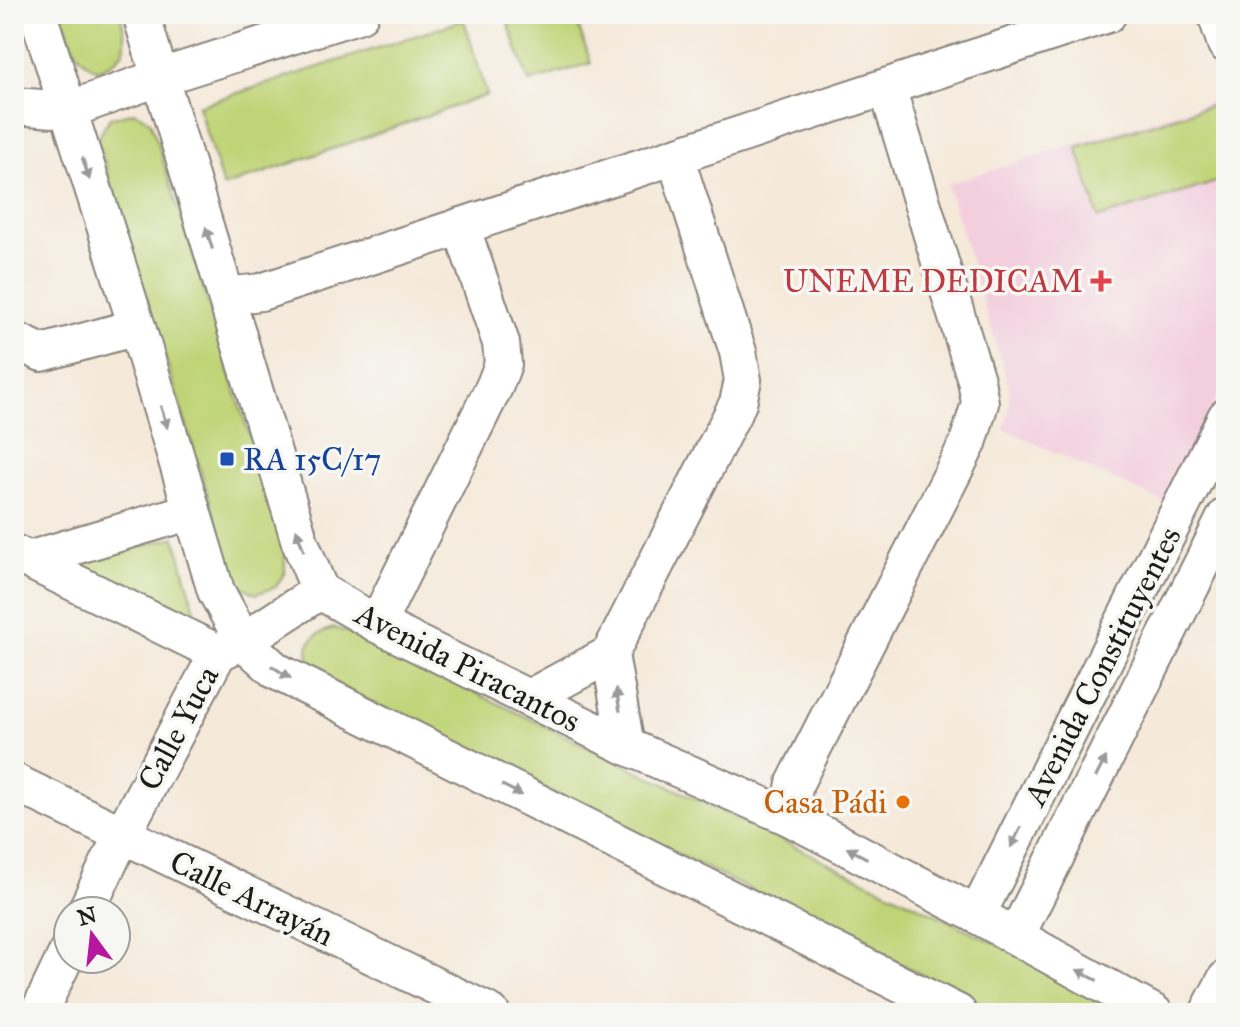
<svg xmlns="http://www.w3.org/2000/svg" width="1240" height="1027" viewBox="0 0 1240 1027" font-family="'IM FELL Great Primer',serif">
<rect width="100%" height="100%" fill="#f6f6f2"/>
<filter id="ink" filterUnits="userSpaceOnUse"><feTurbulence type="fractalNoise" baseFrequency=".0125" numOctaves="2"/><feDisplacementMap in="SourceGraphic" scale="16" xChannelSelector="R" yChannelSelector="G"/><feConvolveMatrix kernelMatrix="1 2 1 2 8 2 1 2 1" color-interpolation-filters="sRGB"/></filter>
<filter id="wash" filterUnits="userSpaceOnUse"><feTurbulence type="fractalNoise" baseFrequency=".006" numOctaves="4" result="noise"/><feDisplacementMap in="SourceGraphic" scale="32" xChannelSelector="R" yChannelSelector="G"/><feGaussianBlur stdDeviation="1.8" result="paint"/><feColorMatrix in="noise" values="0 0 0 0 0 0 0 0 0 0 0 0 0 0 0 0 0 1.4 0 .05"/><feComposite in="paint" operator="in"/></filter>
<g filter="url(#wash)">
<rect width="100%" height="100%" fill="#f5e9d9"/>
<!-- built -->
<path fill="#f3cfde" d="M1220,99L1226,116V379L1165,503L1004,429L1009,407V387L947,184Z"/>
<!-- green -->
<g fill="#c0d477" stroke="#6e784a" stroke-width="2">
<path d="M62,14H120C129,43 129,58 98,70C74,59 70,38 62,14Z"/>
<path d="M505,14H574L591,63L529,82Z"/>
<path d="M464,20L487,95L223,187L198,106Z"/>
<path d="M1219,103L1226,126V179L1099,218L1077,147Z"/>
<path d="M135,112L150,121L156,138L285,549V572L276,587L256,594L240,585L231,569L97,139L110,118Z"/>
<path d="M175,537L198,621L77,564Z"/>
<path d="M334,628L354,634L1123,1005L1133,1013H999L318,676C302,652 304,636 334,628Z"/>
</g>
</g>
<g filter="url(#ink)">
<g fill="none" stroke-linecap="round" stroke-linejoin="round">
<defs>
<g id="minor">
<path d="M38,14L137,327L216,591L243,641L276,671L958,1013"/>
<path d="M141,14L300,542L320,591L377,624L626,746L789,817L977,915L1154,1013"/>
<path d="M1216,14L1226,44"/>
<path d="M14,106L68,110L161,77L360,14"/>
<path d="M226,296L261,292L1108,14"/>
<path d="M14,340L42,353L137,327"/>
<path d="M14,553L218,653"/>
<path d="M28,560L192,511"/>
<path d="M377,624L495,385L503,364L501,343L461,226"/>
<path d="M610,654L626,746"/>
<path d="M529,698L610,654L738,403L743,380L738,352L675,156"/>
<path d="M14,782L491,1013"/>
<path d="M789,817L795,783L968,443L980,403L976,380L887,87"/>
<path d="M86,911L122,835L218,653L243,641L320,591"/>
<path d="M977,915L1226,417"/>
<path d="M1016,936L1226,516"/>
<path d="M39,1012L68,951"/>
<path d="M1208,1013L1226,979"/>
</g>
</defs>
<!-- minor casing -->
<use href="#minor" stroke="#88827a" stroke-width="40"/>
<!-- minor -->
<use href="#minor" stroke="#fff" stroke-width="36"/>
</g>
<!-- one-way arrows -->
<defs><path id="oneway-solid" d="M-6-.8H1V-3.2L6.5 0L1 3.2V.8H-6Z" transform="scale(2)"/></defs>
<g fill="#999">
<use href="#oneway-solid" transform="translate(86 169) rotate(72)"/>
<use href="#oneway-solid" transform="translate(209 238) rotate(-107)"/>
<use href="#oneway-solid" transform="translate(164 417) rotate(73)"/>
<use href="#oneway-solid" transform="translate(300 540) rotate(-109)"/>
<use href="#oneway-solid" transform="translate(281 672) rotate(32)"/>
<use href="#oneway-solid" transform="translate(618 700) rotate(-100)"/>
<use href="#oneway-solid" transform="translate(1101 767) rotate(-63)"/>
<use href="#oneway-solid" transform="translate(512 790) rotate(27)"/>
<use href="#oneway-solid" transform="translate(1016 837) rotate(117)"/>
<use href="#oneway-solid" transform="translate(857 853) rotate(-152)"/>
<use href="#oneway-solid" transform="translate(1087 975) rotate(-152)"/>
</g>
</g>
<!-- markers -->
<path fill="#e0444e" stroke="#f6f6f2" stroke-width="3" d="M1097 269h8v8h8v8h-8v8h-8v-8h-8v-8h8z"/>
<rect fill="#1a4fb4" stroke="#f6f6f2" stroke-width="3" x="219" y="451" width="16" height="16" rx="4"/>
<circle fill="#e8710a" stroke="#f6f6f2" stroke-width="3" cx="903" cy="802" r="8"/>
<g text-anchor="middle" stroke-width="7" stroke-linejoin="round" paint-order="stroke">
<!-- health labels -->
<g font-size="32" fill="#be3a42" stroke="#f6f6f2" text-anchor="end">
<text x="1083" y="292">UNEME DEDICAM</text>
</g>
<!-- transit labels -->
<g font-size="32" fill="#164399" stroke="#f6f6f2" text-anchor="start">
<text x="243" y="470">RA 15C/17</text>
</g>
<!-- street labels -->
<g font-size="32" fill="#1c1c1c" stroke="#f6f6f2">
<text transform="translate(1102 666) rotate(-63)" y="11">Avenida Constituyentes</text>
<text transform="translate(468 667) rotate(27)" y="11">Avenida Piracantos</text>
<text transform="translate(178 728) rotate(-62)" y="11">Calle Yuca</text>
<text transform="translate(252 898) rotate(26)" y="11">Calle Arrayán</text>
</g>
<!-- food labels -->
<g font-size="32" fill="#c56008" stroke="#f6f6f2" text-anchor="end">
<text x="887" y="813">Casa Pádi</text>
</g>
</g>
<!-- margin -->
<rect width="1240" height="1027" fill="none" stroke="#f6f6f2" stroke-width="48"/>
<!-- north arrow -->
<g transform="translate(92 935) rotate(345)"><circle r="38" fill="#f6f6f2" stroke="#9f9f9c" stroke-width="2"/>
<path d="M0-6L14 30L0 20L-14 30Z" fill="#b5179e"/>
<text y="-12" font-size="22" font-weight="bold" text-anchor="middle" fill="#1c1c1c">N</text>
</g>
</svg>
